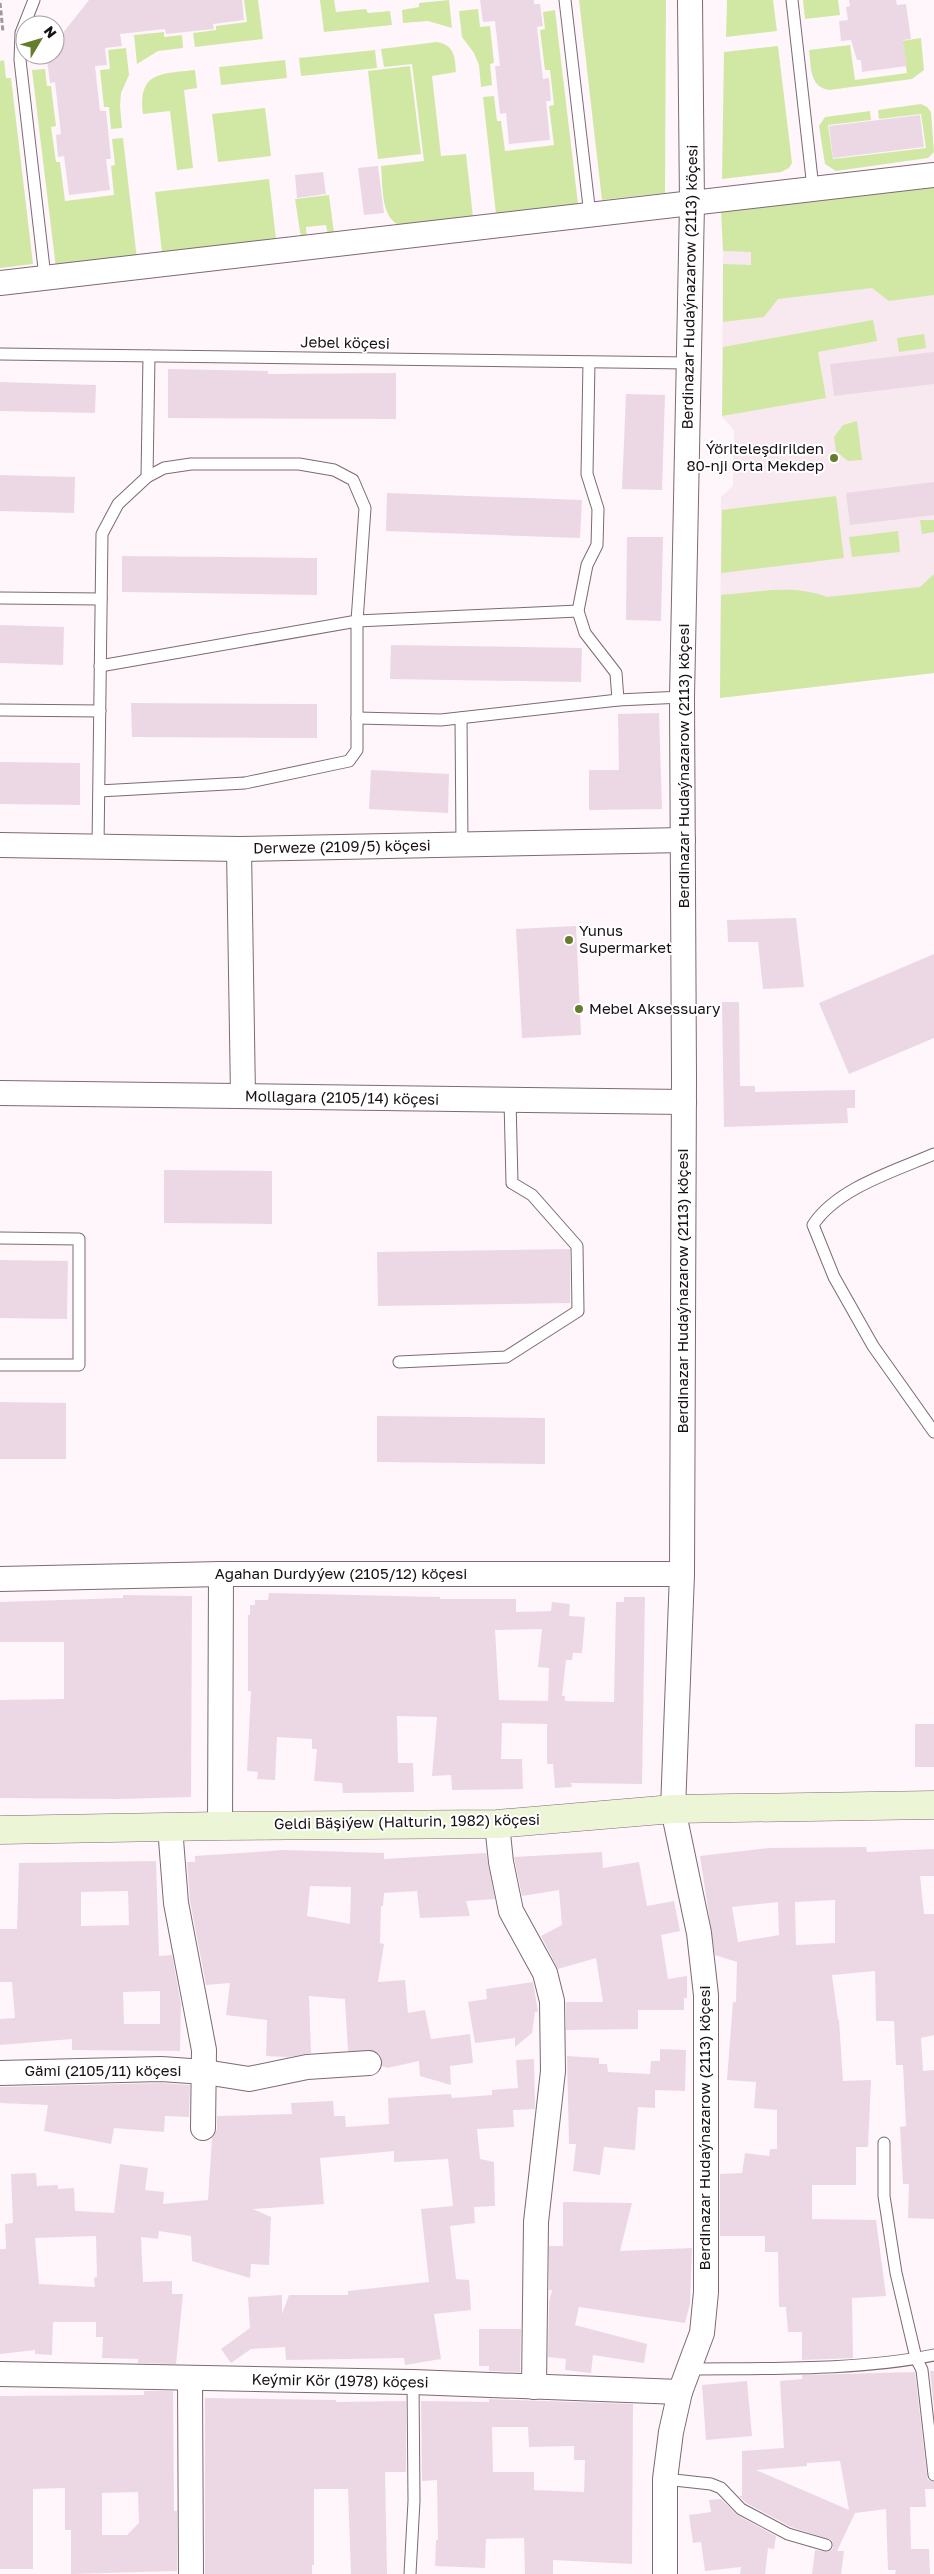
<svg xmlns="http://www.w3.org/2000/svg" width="934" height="2574" viewBox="0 0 934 2574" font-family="'Golos Text',sans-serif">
<rect width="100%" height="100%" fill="#fef6fa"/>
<!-- built -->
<path fill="#f8e8f0" d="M934,203V673L720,698L721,497L733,486L734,430L722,417L723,227Z"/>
<!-- green -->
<g fill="#d1e8a4">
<path d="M244,0H258L263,39L195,47L193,33L216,30V26L247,22Z"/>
<path d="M320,0H334L336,12L366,9L368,13L390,11L392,25L324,32Z"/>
<path d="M449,0L452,28L428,21L403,23L402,10L419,7V3Z"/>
<path d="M579,0H666L665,193L602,200Z"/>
<path d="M727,0H773L777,31L726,37Z"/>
<path d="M803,0H838L840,15L805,19Z"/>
<path d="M478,9L480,27L490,26L494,63L490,64L492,85L481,87L479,65L474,53L462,37L459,11Z"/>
<path d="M555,10L578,204L496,214L483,97L494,96L497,121H501L505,151L554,145L549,106L554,105L550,70H545L540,30L545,29L543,12Z"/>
<path d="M164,32V37L182,35L183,48L158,51L137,64L134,35Z"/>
<path d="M921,38L924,70L912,79L829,90C809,87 811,65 809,50L850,45L855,80L907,73L902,41Z"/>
<path d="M437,42C455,45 455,58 456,72L432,76L441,156L466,154L473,217L399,225C380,217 383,183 381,166L424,161L412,64L384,67L381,49Z"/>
<path d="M778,46L792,163L789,168L781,172L722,179L724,52Z"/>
<path d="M126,48L129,75L121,93L120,106L122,128L111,129L109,107H104L100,70L110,69L108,50Z"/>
<path d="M375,50L377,68L301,76L299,58Z"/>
<path d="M4,60L6,78H11L33,264L0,268V61Z"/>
<path d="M285,60L287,78L221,85L219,67Z"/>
<path d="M410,66L421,154L378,159L368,71Z"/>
<path d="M45,69L47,86H51L56,126L51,127L56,162H60L65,201L114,195L111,166L115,165L112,139L123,138L137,259L56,268L32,70Z"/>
<path d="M195,70L197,88L184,90L193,168L177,170L170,111L143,114C138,71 161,74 195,70Z"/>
<path d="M921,104L927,107L931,112L934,152L928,158L836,171L825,164L819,126L825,117L870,111L871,120L828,125L833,159L926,148L921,114L879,119L878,110Z"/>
<path d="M265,108L271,156L218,162L212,114Z"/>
<path d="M269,179L276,239L162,252L155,192Z"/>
<path d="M934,186V295L889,301L872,288L778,299L764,317L723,322V264L751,265V252L723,251L721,211Z"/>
<path d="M329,195L334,233L328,236L326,225L306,227L307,238H301L295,199Z"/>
<path d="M873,320L877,341L818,352L826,398L722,416L723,347Z"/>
<path d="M924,334L926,348L899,352L897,338Z"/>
<path d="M857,421L862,460L848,461L836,451L834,437L843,425Z"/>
<path d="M836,496L844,558L721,573L722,510Z"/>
<path d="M920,520H934V532L922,534Z"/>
<path d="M898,531L900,552L852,557L849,537Z"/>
<path d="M934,574V673L720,698L721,595C757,592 792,584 827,597L920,587Z"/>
</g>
<!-- building -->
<g fill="#ecd8e4" fill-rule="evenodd">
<path d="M89,0H242L244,20L213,24L214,29L166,34L165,29L120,34L122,46L105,48L107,65L95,66L100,111H106L111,159H106L110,190L69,195L64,156L58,157L56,135L61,134L55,82L50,83L47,60H53L55,43Z"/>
<path d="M480,0H534V4H540L543,26L537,27L543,79L549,78L551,101H546L550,140L509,144L506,113L500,114L495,66H500L495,21L483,22Z"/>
<path d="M849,0H896L897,5L906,4L911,39L903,40L907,66L862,72L861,60H857L851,40L841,41L839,21L848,20L846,7L850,6Z"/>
<path d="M920,115L924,147L833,158L829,126Z"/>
<path d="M378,166L384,213L364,215L358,168Z"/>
<path d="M323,172L326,194L297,198L295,175Z"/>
<path d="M934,352V384L834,396L830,364Z"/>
<path d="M168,369L268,371V374L396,373V419L168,418Z"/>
<path d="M0,382L96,385L95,413L0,411Z"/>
<path d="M626,394L665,395L662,490L622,489Z"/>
<path d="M0,475L75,477L74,513L0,511Z"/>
<path d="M934,482V515L850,525L846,493Z"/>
<path d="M387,493L582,500L580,538L386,531Z"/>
<path d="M627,537H663L661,621L626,620Z"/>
<path d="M122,556L317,558V595L122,592Z"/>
<path d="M0,625L64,627L63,665L0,663Z"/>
<path d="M391,645L582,648L581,682L390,679Z"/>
<path d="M131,703L317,704V738L132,737Z"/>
<path d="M659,713L662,809L589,810V770H619L618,714Z"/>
<path d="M0,762L80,763V805L0,804Z"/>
<path d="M371,770L449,774L448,813L369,809Z"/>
<path d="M796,918L804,987L763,989L758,942H728L727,920Z"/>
<path d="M576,926L581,1035L522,1038L516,929Z"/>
<path d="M934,954V1038L849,1074L819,1003Z"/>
<path d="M722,1002H739L740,1086H755V1092L855,1090V1108H847L848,1123L724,1127Z"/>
<path d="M164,1170L272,1171V1224L164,1223Z"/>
<path d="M570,1249V1303L378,1306L377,1252Z"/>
<path d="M0,1260L68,1261L67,1319L0,1318Z"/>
<path d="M0,1402L66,1403V1459H0Z"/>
<path d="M377,1416L545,1418V1464L377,1462Z"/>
<path d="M269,1593L440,1597V1599H516V1612L551,1611L552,1602L570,1604L569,1616L585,1617L582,1653H573L572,1660H566L562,1696H565V1701L614,1702L616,1602H624V1597H645L642,1784L571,1783L572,1787L555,1788L553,1764H547V1724L502,1723L501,1759H522L523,1789L452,1790L451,1775L432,1776L437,1717L397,1716L398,1763H413L414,1792L343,1793L342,1783L314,1781L317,1749H312V1739L277,1737L275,1780L257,1779L258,1772L247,1771L251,1691H248V1615H250V1605H255V1600H268ZM542,1629L538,1667L549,1668L548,1701L499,1700L495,1630Z"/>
<path d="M123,1595L192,1596L191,1797L119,1799L0,1798V1700L64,1699V1642H0V1602L123,1598Z"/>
<rect x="915" y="1724" width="19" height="43"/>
<path d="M866,1847L867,1852L934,1849V1876H920L924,1914H934V2035L921,2038L923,2071L934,2070V2219L908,2218L909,2184H903L900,2127L906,2126L903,2065H896L894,2021H876L875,1971L832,1975L838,2020H839L843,2081L871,2080L868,2147H856V2185H812V2219L876,2220L886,2296L852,2298L853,2358L802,2360V2332H788L786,2307H779L778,2252H765V2236H720V2174L742,2173L745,2153L769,2156L770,2149H777V2110L754,2108L756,2082L727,2080L733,2002H736L737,1962L715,1955L700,1856L769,1848ZM835,1900V1943L796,1945L795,1902ZM778,1902L779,1935L738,1942L732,1907Z"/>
<path d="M284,1850L384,1853V1859L486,1853L495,1899L466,1901L470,1916L420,1918L417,1891L384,1893L383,1906H381L380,1943L384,1944L378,1982L405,1980L408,2013L425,2010L431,2039L470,2034L473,2063L450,2066L451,2085L420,2076L419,2061L387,2068L382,2066L381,2056L375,2051H348L345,1999L309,1996L311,2053L288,2057L266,2056L267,2020L226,2015L230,1983L206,1985L190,1901L187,1862H195V1856ZM310,1886L351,1887L350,1924L307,1916Z"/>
<path d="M602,1852L603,1868L639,1862L647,1906L674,1901L680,1931L661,1935L668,1979L687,1976V1998H684V2010H638V2029L566,2030V2002H603L596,1958L558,1969L541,1936L562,1925L559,1890L522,1896L514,1857Z"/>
<path d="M156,1861L159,1956L172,1955L181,2004L180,2051L72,2050V2039L0,2045V2019L15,2018L12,1982H0V1929H17L19,1863ZM128,1891L129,1925L81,1926V1892ZM160,1991V2024H124L123,1992Z"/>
<path d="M533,1982L538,2012H535L532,2033L515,2047V2038L475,2043L468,2002L487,1999L486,1989Z"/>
<path d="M660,2049L686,2050L685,2091L655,2090V2108L638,2107L635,2150L604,2147L600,2175L573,2171L576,2144H569L567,2056L599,2058V2064H607L608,2072L650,2074L651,2061H660Z"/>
<path d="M534,2059L535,2109L513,2110L514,2127L477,2129L480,2159L494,2162L495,2206L474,2207L475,2223L450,2226L456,2279L469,2280L471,2310L434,2314L441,2359L405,2365L404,2358L286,2360L285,2347L251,2349L231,2363L221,2349L250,2328L248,2297L282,2295V2314L289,2295H348V2291L429,2282L421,2209L453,2206L448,2159L394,2162V2151L320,2158L324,2204L253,2209L271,2217L269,2265L251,2264L250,2278L192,2261L191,2236L159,2231L158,2239L141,2237L143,2282L172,2281V2294H183L176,2364L138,2363V2359L102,2358L103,2337H96V2322H53L52,2355L35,2354V2350L0,2354V2249H6L5,2224L13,2223L11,2174L36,2173L37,2186L58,2185V2189L74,2188L75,2211L114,2213L120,2164L148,2168L145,2190L164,2192L163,2204L208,2200L212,2138L217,2129V2116L292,2114L291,2103L333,2101L334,2116H345L346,2127L389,2124L388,2098L451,2094L452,2098L492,2095V2090L518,2088L516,2060ZM96,2236L97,2277L94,2278L95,2287L39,2284L35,2238Z"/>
<path d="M161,2083L190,2085L189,2117L165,2116L164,2132L114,2128L111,2144L44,2131L48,2105L0,2103V2087Z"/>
<path d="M563,2202L632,2203L620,2251L692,2248L690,2304L685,2323L579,2307L575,2325L647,2344L644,2363L593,2355L591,2373L565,2370L566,2359L548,2357L549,2302L552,2290H549V2246H563Z"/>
<path d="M479,2329H521L520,2372L489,2371V2366H479Z"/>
<path d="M930,2371H934V2409Z"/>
<path d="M915,2372L927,2476L928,2480L934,2482V2489H925L926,2507H910L911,2549H929L930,2574H895L896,2570H888L886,2509L855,2513L837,2551H844L841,2574H812L815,2550L828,2552L833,2548L832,2540L791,2527L746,2503L739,2496H742V2451L784,2448L780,2381L802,2379V2375ZM840,2461L849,2510L756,2470L807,2466V2463Z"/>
<path d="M747,2381L752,2436L706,2440L702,2385Z"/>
<path d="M144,2391H173L174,2511H177V2571L71,2574V2530H65V2488L33,2489V2569H0V2396L144,2395ZM138,2492L139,2523L127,2535H102V2493Z"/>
<path d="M205,2398L336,2400V2402L406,2401V2472H385L387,2574H351L348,2489H314V2565H312V2574H205Z"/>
<path d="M489,2399L633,2404L632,2564L553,2560V2574H525L524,2538L486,2539L485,2568L435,2566L436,2540H438L437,2480L422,2481L421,2401L489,2402ZM492,2427H528L529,2447L574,2446V2460H585L584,2492L534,2490V2472H493Z"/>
<path d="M721,2499L737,2515L776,2536L774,2549L768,2548L765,2574H740L741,2567L705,2571L701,2542L693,2543L689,2515L711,2512L709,2500Z"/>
</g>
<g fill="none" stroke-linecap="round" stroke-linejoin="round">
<defs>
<g id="lane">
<path d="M34,0L21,33L20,60L45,277"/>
<path d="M565,0L590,215"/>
<path d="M792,0L813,188"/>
<path d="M0,354L690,363"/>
<path d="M589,362L587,474L598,509L597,545L587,565L578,611L585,633L616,673L618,700"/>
<path d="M147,477L149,356"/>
<path d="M0,598L101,599"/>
<path d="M100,666L357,621L578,611"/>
<path d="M0,710L100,711"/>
<path d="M357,718L441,720L618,700L682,697"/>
<path d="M461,718L462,844"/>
<path d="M98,847L102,534L118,504L147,477L164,468L191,464H299L334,470L353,480L365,508L357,621V750L349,761L245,783L99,791"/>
<path d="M934,1154C895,1171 837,1188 813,1225L834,1277L873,1346L934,1432"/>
<path d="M0,1238L79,1239V1365H0"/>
<path d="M399,1362L506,1357L578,1311L577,1246L532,1195L512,1183L510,1100"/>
<path d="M884,2143V2196L896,2273L916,2358L922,2370L934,2475"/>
<path d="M688,2369C768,2368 856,2371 934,2355"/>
<path d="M665,2479L711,2484L721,2488L741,2509L788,2534L826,2545"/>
<path d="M410,2574L414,2501L413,2382"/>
</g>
<g id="street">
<path d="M0,283L934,175"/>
<path d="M0,845L239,849L683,840"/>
<path d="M239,849L243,1096"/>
<path d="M0,1093L684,1102"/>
<path d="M0,1579L221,1574H682"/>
<path d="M497,1824L501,1862L511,1911L545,1973L552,2001L553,2071L536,2222L534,2387"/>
<path d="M220,1826L221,1574"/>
<path d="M170,1827L176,1903L204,2050L203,2128"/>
<path d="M0,2073L161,2069L205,2072L249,2079L307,2067L369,2063"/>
<path d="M0,2374L413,2382L680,2392"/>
<path d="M190,2379L191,2574"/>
<path d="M665,2574V2479L671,2432L680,2392L702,2333L706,2292V1995L699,1933L673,1809L682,1574L684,1077L682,697L692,204L690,0"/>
</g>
<path id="secondary" d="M0,1830L220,1826L497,1824L673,1809L934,1805"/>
</defs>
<!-- lane casing -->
<use href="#lane" stroke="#7c6a74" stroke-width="13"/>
<!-- street casing -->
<use href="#street" stroke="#7c6a74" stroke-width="26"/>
<!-- secondary casing -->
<use href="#secondary" stroke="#7c6a74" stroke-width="29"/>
<!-- path -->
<path stroke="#9f979b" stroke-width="3" stroke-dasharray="5 2.5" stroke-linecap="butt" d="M0,3L3,32"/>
<!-- lane -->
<use href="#lane" stroke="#fff" stroke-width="11"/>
<!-- street -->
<use href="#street" stroke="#fff" stroke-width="24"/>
<!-- secondary -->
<use href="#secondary" stroke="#ecf6d6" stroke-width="28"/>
</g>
<!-- markers -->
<g fill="#657c2d" stroke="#fff" stroke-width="2">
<circle cx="834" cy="458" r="5"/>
<circle cx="569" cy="940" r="5"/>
<circle cx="579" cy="1009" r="5"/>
</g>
<g text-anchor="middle" stroke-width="4" stroke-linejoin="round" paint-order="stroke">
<!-- street labels -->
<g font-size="15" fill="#171014" stroke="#fff">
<text transform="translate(690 287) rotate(-89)" y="5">Berdinazar Hudaýnazarow (2113) köçesi</text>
<text transform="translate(345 343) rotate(1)" y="5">Jebel köçesi</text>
<text transform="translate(684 766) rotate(-90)" y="5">Berdinazar Hudaýnazarow (2113) köçesi</text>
<text transform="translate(342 847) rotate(-1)" y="5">Derweze (2109/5) köçesi</text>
<text transform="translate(342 1098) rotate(1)" y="5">Mollagara (2105/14) köçesi</text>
<text transform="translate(683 1291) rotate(-90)" y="5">Berdinazar Hudaýnazarow (2113) köçesi</text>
<text x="341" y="1579">Agahan Durdyýew (2105/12) köçesi</text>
<text transform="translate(407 1822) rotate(-1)" y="5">Geldi Bäşiýew (Halturin, 1982) köçesi</text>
<text x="103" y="2076">Gämi (2105/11) köçesi</text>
<text transform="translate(705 2128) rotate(-90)" y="5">Berdinazar Hudaýnazarow (2113) köçesi</text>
<text transform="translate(340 2381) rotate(1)" y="5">Keýmir Kör (1978) köçesi</text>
</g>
<!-- poi labels -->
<g font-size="15" fill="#171014" stroke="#fff" text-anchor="start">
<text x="824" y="454" text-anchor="end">Ýöriteleşdirilden<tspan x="824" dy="17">80-nji Orta Mekdep</tspan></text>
<text x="579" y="936">Yunus<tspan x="579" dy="17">Supermarket</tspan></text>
<text x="589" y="1014">Mebel Aksessuary</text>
</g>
</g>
<!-- north arrow -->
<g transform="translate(40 40) rotate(52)"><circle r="24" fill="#ffffff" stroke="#a29fa1"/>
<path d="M0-4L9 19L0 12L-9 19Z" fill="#657c2d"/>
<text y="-8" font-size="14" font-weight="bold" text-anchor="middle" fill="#171014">N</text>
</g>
</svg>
